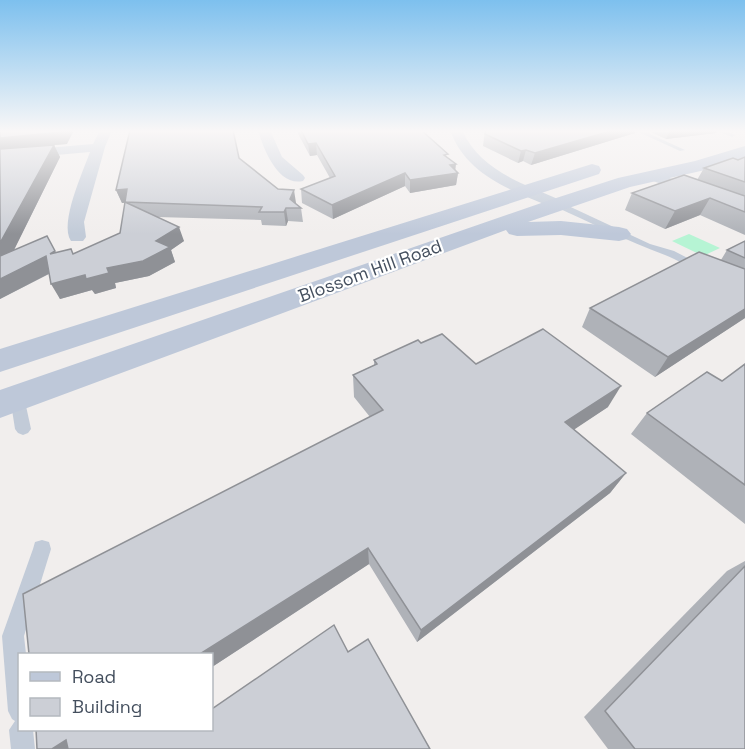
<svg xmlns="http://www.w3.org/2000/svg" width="745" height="749" viewBox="0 0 745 749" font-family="'Space Grotesk',sans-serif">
<rect width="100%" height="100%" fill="#f1eeed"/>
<!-- green -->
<path fill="#b6f4d4" d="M689,234L720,248L703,256L672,241Z"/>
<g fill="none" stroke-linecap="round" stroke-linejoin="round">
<!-- lane -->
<g fill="#c2cbd8" fill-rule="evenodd">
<path d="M634,130H641L685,150L680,151Z"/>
<path d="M715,130H723L735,135L732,137Z"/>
<path d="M554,202H560L650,244L674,251L705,267L704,269C691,271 677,259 665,255C627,241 591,223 554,206Z"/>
<path d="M17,392L22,393L24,397L31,429L28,433L23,435L18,433L15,429L10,397L12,393Z"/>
<path d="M42,540L49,542L51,549L24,636L26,654H20V730H33L35,749H11L9,730L15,721L12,719L8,711L2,636L33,549L35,542Z"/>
</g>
<!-- street -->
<g fill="#c2cbd8" fill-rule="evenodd">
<path d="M100,130H112L105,147L84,222L86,237L83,241H71C59,223 83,172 90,152L0,160V152L93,144Z"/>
<path d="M258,130H270L282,157L303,175L305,178L303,181C278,187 263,148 258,130Z"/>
<path d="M450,130H462C480,171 524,184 563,201L565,204L557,209L551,207C511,190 466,175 450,130Z"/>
<path d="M653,172L745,205V216L648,179L646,176Z"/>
</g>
<!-- secondary -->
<g fill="#bec8d9" fill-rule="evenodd">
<path d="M745,146V157L705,170L630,187L528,222L561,221L619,227L627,229L631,234L627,239L619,241L561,235L517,236L509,234L506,230L0,418V390L550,200L618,178L695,161Z"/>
<path d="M592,164L599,166L601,170L599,174L0,372V349Z"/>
</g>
</g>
<!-- wall -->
<g fill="#afb2b8">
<path d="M0,130L67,144L54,145L60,157L14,250L74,254L120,233L125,203H122L116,190L239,158L301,208L303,222L288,221L286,226L262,225L261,220L157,217L184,241L171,250L175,262L149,276L115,283L116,288L95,294L92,290L60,299L49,274L0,299Z"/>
<path d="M296,130H421L448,158L455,170L458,173L456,185L410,193L405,186L333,219L302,203L301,189L330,178L317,155L310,156Z"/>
<path d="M485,130H636L635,133L531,165L523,161L518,163L483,146Z"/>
<path d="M646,130H717L716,133L666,139Z"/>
<path d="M745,157V235L700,215L665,229L625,210L632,193L697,180L704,168L738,160Z"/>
<path d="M745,241V318L655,377L582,327L590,308L721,260L727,250Z"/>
<path d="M421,343L476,364L608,407L574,429L626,473L610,493L417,642L369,564L212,667V654L370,417L354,397L353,375L374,365V360Z"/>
<path d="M745,364V524L631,434L647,413L722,381Z"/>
<path d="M745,561V749H608L584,717L727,571Z"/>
</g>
<!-- shaded-wall -->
<g fill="#8f9196">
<path d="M63,130H74L67,144L54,145L60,157L7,264L0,265V138Z"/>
<path d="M614,130H636L635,133L531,165L535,153Z"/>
<path d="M670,130H717L716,133L666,139Z"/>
<path d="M316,143L317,155L310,156L308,144Z"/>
<path d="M526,150L523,161L518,163L521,151Z"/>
<path d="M456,164L455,173H458L456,185L410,193V180L450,165Z"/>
<path d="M405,173V186L333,219L332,205Z"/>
<path d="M127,189L132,202L122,203L116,190Z"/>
<path d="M294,190L296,203L294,208L290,199Z"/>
<path d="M710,198L700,215L665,229L675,211Z"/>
<path d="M286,208L288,221L286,226L284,212Z"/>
<path d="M179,227L184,241L171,250L175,262L149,276L115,283L116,288L95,294L92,290L60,299L51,284L107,268Z"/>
<path d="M46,256L56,270L0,299V279Z"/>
<path d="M745,309V318L655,377L668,357Z"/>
<path d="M621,386L608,407L554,443L565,422Z"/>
<path d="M626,473L610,493L417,642L421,630Z"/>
<path d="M368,548L369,564L212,667V654H200Z"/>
<path d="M66,740L86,749H52Z"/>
</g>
<!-- building -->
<g fill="#cccfd6" stroke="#8f9196" stroke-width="1.5">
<path d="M0,130H63L61,132L0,138Z"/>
<path d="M130,130H233L239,158L278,189L294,190L290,199L301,208H286L284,212H259L262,207L125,202L127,189L116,190Z"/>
<path d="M301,130H421L448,154L444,155L456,164L450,165L458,173L410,180L405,173L332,205L301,189L335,176L316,143L308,144Z"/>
<path d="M486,130H614L535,153L526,150L521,151L485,134Z"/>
<path d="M54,145L0,243V149Z"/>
<path d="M745,157V182L704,168L733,158L738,160Z"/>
<path d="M684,175L745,196V212L710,198L675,211L632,193Z"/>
<path d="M125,202L179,227L156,241L170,247L143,261L107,268L109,273L86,279L85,275L51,284L46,256L0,279V256L47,236L55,251L50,254L71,249L73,254L120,233Z"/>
<path d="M745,241V258L727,250Z"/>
<path d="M699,252L745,269V309L668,357L590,308Z"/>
<path d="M543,329L621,386L565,422L626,473L421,630L368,548L200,654H29L23,594L383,410L353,375L377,364L374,360L418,340L421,343L442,334L476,364Z"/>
<path d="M745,364V485L647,413L707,372L722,381Z"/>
<path d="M745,566V749H635L605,711Z"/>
<path d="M334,625L348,652L368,639L430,749H68L66,740L52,749H37L36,729H212V709Z"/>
</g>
<!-- sky -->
<linearGradient id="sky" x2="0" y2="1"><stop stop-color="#7dc0ee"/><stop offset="0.56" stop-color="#f9f7f7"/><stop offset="1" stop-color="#f9f7f7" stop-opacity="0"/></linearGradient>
<rect width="745" height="234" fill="url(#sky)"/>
<g text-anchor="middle" stroke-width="4.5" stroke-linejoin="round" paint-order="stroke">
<!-- far-street labels -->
<g font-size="18" fill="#444f5e" stroke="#fff">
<text transform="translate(370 271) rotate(-20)" y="6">Blossom Hill Road</text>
</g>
</g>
<!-- legend -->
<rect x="18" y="653" width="195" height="78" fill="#ffffff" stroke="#b4b9bf" stroke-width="1.5"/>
<rect x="30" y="672" width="30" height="9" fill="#bec8d9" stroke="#b4b9bf" stroke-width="1.5"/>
<text x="72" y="683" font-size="18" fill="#444f5e">Road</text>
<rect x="30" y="698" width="30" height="18" fill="#cccfd6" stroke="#b4b9bf" stroke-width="1.5"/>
<text x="72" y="713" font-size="18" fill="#444f5e">Building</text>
</svg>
